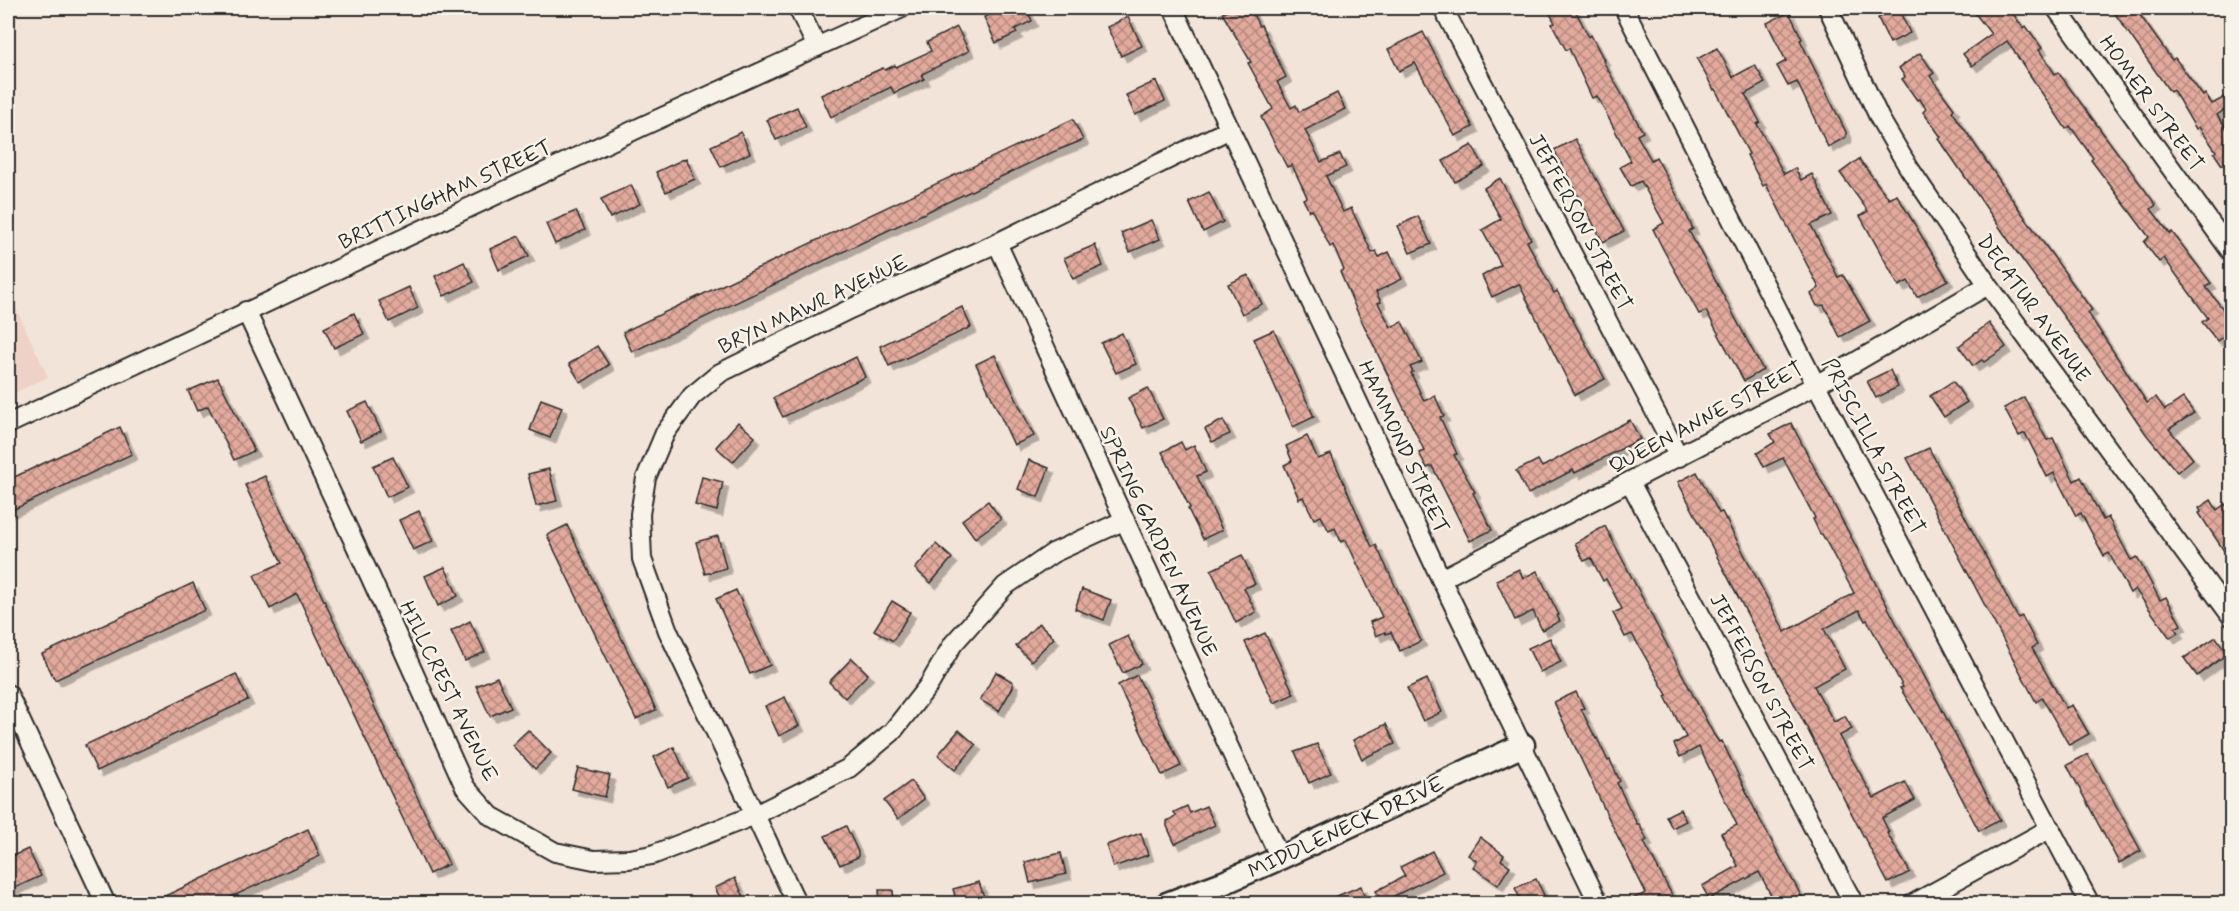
<svg xmlns="http://www.w3.org/2000/svg" width="2239" height="911" viewBox="0 0 2239 911" font-family="Mynerve,sans-serif">
<defs>
<pattern id="building-cross-hatch" width="8" height="8" patternUnits="userSpaceOnUse" patternTransform="scale(1.5)"><rect width="8" height="8" fill="#e2a99c"/><path d="M0 0l8 8M0 8l8-8" fill="none" stroke="#b78a7f"/></pattern>
<filter id="shadow"><feDropShadow dx="5.5" dy="5.5" stdDeviation="0" flood-color="#0004"/></filter>
</defs>
<rect width="100%" height="100%" fill="#f3e4d9"/>
<filter id="ink" filterUnits="userSpaceOnUse"><feTurbulence type="fractalNoise" baseFrequency=".0167" numOctaves="2"/><feDisplacementMap in="SourceGraphic" scale="12" xChannelSelector="R" yChannelSelector="G"/><feConvolveMatrix kernelMatrix="1 2 1 2 8 2 1 2 1" color-interpolation-filters="sRGB"/></filter>
<g filter="url(#ink)">
<!-- built -->
<path fill="#eed2c7" d="M8,291L48,377L8,396Z"/>
<!-- building -->
<g fill="url(#building-cross-hatch)" stroke="#2b2b2b" stroke-width="1.5" filter="url(#shadow)">
<path d="M1004,8H1026L1032,21L1015,29L1017,33L996,43L984,17Z"/>
<path d="M1232,8H1250L1259,26L1261,25L1286,77L1277,82L1291,108L1296,105L1299,112L1337,93L1345,109L1305,130L1321,162L1340,154L1346,167L1326,176L1343,212L1351,208L1372,253L1376,251L1379,257L1389,252L1402,279L1376,292L1381,302L1378,303L1391,327L1402,322L1422,362L1410,367L1413,372L1411,373L1424,401L1435,396L1444,416L1440,417L1457,454L1454,455L1475,492L1473,493L1492,530L1470,541L1432,466L1427,468L1419,453L1424,451L1423,448L1357,311L1340,272L1344,270L1333,245L1330,247L1312,210L1309,211L1303,199L1307,197L1292,165L1287,167L1261,117L1273,109L1248,63L1251,62L1222,13Z"/>
<path d="M1547,8H1574L1589,37L1591,35L1604,60L1603,61L1643,132L1637,135L1651,160L1656,157L1680,201L1693,229L1689,231L1763,370L1744,381L1706,311L1699,314L1663,249L1653,229L1664,223L1641,181L1631,186L1620,167L1631,161L1597,96L1592,98L1569,48L1566,50L1552,24L1555,23Z"/>
<path d="M1898,8L1910,33L1890,43L1878,18Z"/>
<path d="M1971,8H2009L2023,28L2026,26L2042,48L2039,50L2055,74L2058,72L2156,205L2151,209L2170,234L2172,232L2211,283L2206,287L2232,321V330L2217,341L2202,322L2208,318L2164,258L2159,262L2144,242L2149,237L2091,160L2093,158L2070,126L2066,129L2007,41L1972,66L1963,54L1991,34Z"/>
<path d="M2111,8H2135L2172,60L2175,58L2203,96L2205,94L2212,104L2225,97L2230,106L2217,115L2232,136V173L2224,163L2222,165L2214,153L2216,151L2199,127L2196,129L2173,90L2170,92Z"/>
<path d="M1789,12L1802,39L1800,40L1846,132V137L1828,147L1797,82L1788,86L1777,66L1786,61L1767,23Z"/>
<path d="M1128,17L1142,46L1121,56L1107,27Z"/>
<path d="M957,27L969,51L922,74L924,79L894,93L891,87L831,117L821,95L883,68L885,70L895,65L896,67L931,51L927,42Z"/>
<path d="M1423,32L1473,127L1455,136L1415,63L1399,71L1388,49Z"/>
<path d="M1717,48L1733,77L1755,65L1765,83L1745,94L1760,122L1757,124L1784,174L1795,168L1801,180L1812,174L1832,215L1811,225L1838,277L1843,275L1870,321L1840,337L1824,305L1817,306L1811,294L1819,288L1766,184L1763,186L1747,155L1749,154L1715,89L1714,90L1697,59Z"/>
<path d="M1920,53L1934,73L1930,76L1954,109L1952,111L2021,212L2092,310L2088,313L2147,403L2156,397L2165,410L2183,398L2194,413L2169,429L2193,459L2177,472L2146,434L2096,361L2018,254L1939,139L1941,137L1923,112L1926,109L1920,99L1917,100L1902,79L1905,77L1899,68Z"/>
<path d="M1156,81L1165,101L1135,115L1126,95Z"/>
<path d="M797,107L806,127L776,140L767,120Z"/>
<path d="M1073,119L1083,140L1053,152L632,352L623,332Z"/>
<path d="M741,132L750,153L721,167L711,146Z"/>
<path d="M1575,139L1624,231L1603,242L1554,150Z"/>
<path d="M1472,145L1484,166L1455,182L1443,161Z"/>
<path d="M686,158L695,179L666,192L656,172Z"/>
<path d="M1859,159L1889,199L1897,195L1948,280L1917,297L1908,281L1899,286L1860,216L1868,211L1840,173Z"/>
<path d="M1500,178L1531,239L1527,241L1554,293L1557,291L1605,379L1575,395L1519,284L1492,297L1482,276L1501,265L1482,230L1501,219L1484,188Z"/>
<path d="M631,185L640,204L610,218L601,199Z"/>
<path d="M1209,192L1223,222L1203,232L1189,202Z"/>
<path d="M576,211L585,230L555,244L546,224Z"/>
<path d="M1418,216L1431,244L1410,253L1398,226Z"/>
<path d="M1151,220L1160,239L1130,252L1121,233Z"/>
<path d="M519,236L529,256L499,270L490,249Z"/>
<path d="M1095,245L1103,266L1073,279L1064,258Z"/>
<path d="M464,262L474,282L444,296L435,276Z"/>
<path d="M1248,275L1262,304L1242,314L1228,284Z"/>
<path d="M409,287L418,308L389,322L379,301Z"/>
<path d="M962,307L971,327L889,366L880,346Z"/>
<path d="M354,313L364,334L334,348L324,328Z"/>
<path d="M1989,323L2006,347L1984,362L1982,360L1973,366L1959,346Z"/>
<path d="M1274,330L1314,417L1293,427L1254,339Z"/>
<path d="M1122,333L1136,364L1116,373L1101,343Z"/>
<path d="M597,346L609,365L581,383L569,364Z"/>
<path d="M995,355L1034,436L1014,445L976,364Z"/>
<path d="M856,357L865,377L783,417L773,398Z"/>
<path d="M1890,370L1898,387L1876,398L1867,381Z"/>
<path d="M218,378L254,451L234,460L208,406L197,411L188,391Z"/>
<path d="M1953,381L1967,402L1944,417L1930,396Z"/>
<path d="M1148,388L1163,419L1143,428L1128,398Z"/>
<path d="M2024,397L2047,440L2053,438L2074,481L2081,477L2103,520L2108,517L2131,560L2137,557L2160,600L2166,597L2181,625L2175,628L2178,633L2170,638L2135,589L2130,593L2109,553L2104,556L2081,513L2076,516L2054,473L2047,477L2025,433L2019,436L2004,408Z"/>
<path d="M541,399L562,407L550,438L530,430Z"/>
<path d="M367,402L381,431L361,441L347,411Z"/>
<path d="M1223,420L1230,434L1212,442L1205,429Z"/>
<path d="M1630,420L1640,439L1575,473L1573,470L1528,494L1516,471L1538,460L1542,467Z"/>
<path d="M738,422L755,437L733,462L716,447Z"/>
<path d="M1791,423L2000,820L1979,831L1925,728L1900,688L1903,687L1867,620L1865,621L1859,610L1824,629L1845,669L1814,686L1834,722L1845,716L1852,729L1839,736L1874,798L1905,782L1915,800L1882,818L1889,832L1887,833L1910,872L1888,883L1678,482L1697,472L1719,513L1722,512L1785,632L1854,593L1822,534H1820L1813,519L1815,518L1784,460L1783,458L1764,467L1757,453L1775,442L1770,434Z"/>
<path d="M120,427L132,454L8,512V480Z"/>
<path d="M1307,436L1318,459L1331,454L1372,547L1376,545L1421,641L1400,651L1391,632L1386,634L1385,632L1376,636L1370,622L1382,617L1346,540L1341,542L1335,528L1329,531L1321,516L1314,519L1303,497L1299,499L1284,465L1292,461L1286,446Z"/>
<path d="M1181,442L1185,450L1194,445L1206,472L1197,476L1222,530L1203,539L1188,509L1190,508L1162,452Z"/>
<path d="M1929,448L2018,618L2022,616L2037,645L2032,648L2066,708L2072,705L2089,734L2069,745L2042,698L2036,702L1907,458Z"/>
<path d="M393,457L408,487L387,497L373,466Z"/>
<path d="M1029,460L1049,468L1038,497L1018,489Z"/>
<path d="M549,469L557,501L536,506L528,474Z"/>
<path d="M265,476L449,864L429,874L297,594L270,609L254,575L282,563L245,485Z"/>
<path d="M702,477L723,482L717,511L695,505Z"/>
<path d="M2211,500L2217,510L2225,504L2232,513V563L2199,513L2201,512L2199,508Z"/>
<path d="M988,501L1001,519L975,538L962,520Z"/>
<path d="M419,511L433,541L413,550L399,520Z"/>
<path d="M567,525L656,710L636,719L547,535Z"/>
<path d="M1605,526L1714,735L1719,742L1722,741L1757,814L1805,903H1775L1759,872L1709,899L1702,886L1738,866L1721,833L1737,825L1699,747L1680,757L1674,744L1686,737L1665,696L1667,695L1632,634L1625,637L1613,613L1622,609L1606,579L1603,581L1591,558L1584,561L1575,543Z"/>
<path d="M718,536L726,568L705,574L696,542Z"/>
<path d="M936,544L952,558L931,583L915,569Z"/>
<path d="M1242,555L1255,584L1244,588L1256,612L1236,623L1211,570Z"/>
<path d="M445,567L458,596L438,606L425,576Z"/>
<path d="M1519,569L1523,578L1537,571L1559,615L1557,616L1560,621L1542,630L1533,611L1515,620L1496,580Z"/>
<path d="M193,583L205,610L55,680L42,654Z"/>
<path d="M1082,589L1111,600L1104,620L1075,609Z"/>
<path d="M736,590L770,665L750,674L716,599Z"/>
<path d="M892,601L910,612L893,641L874,630Z"/>
<path d="M470,621L485,652L465,661L451,631Z"/>
<path d="M1039,623L1054,638L1031,661L1016,646Z"/>
<path d="M1265,633L1294,694L1274,703L1245,642Z"/>
<path d="M1128,636L1142,664L1123,673L1109,645Z"/>
<path d="M2216,637L2227,654L2197,676L2184,658Z"/>
<path d="M1550,638L1561,662L1540,672L1528,648Z"/>
<path d="M852,658L868,674L845,698L829,682Z"/>
<path d="M996,672L1013,682V687L999,711L980,700Z"/>
<path d="M236,674L248,700L97,771L85,745Z"/>
<path d="M1137,675L1181,766L1162,775L1118,685Z"/>
<path d="M497,677L511,707L490,716L476,686Z"/>
<path d="M1427,679L1442,712L1423,721L1407,688Z"/>
<path d="M1576,692L1584,708L1581,709L1596,739L1597,738L1608,761L1610,760L1620,781L1617,783L1637,824H1639L1647,840L1644,842L1673,897L1659,903H1623L1646,893L1610,821L1554,702Z"/>
<path d="M785,697L799,726L779,736L765,706Z"/>
<path d="M1386,724L1395,744L1362,759L1353,740Z"/>
<path d="M528,730L551,753L535,769L512,745Z"/>
<path d="M959,730L976,745L955,770L938,755Z"/>
<path d="M1317,744L1331,773L1309,783L1295,752Z"/>
<path d="M674,747L688,778L668,787L654,757Z"/>
<path d="M2088,754L2141,851L2119,863L2067,765Z"/>
<path d="M578,768L610,775L605,797L572,789Z"/>
<path d="M911,781L924,799L898,819L884,801Z"/>
<path d="M1187,806L1190,813L1206,806L1215,825L1175,844L1167,826V821L1176,816L1174,812Z"/>
<path d="M1680,809L1686,821L1672,828L1666,816Z"/>
<path d="M846,826L858,852V857L840,865L825,836Z"/>
<path d="M308,829L320,856L218,903H150Z"/>
<path d="M1141,833L1148,855L1113,867L1106,845Z"/>
<path d="M1480,837L1504,855L1501,860L1510,866L1498,885L1473,867L1477,861L1468,855Z"/>
<path d="M28,849L41,876L8,891V858Z"/>
<path d="M1432,851L1443,872L1382,902L1376,891L1405,876L1400,867Z"/>
<path d="M1061,853L1066,874L1030,883L1025,862Z"/>
<path d="M735,878L742,893L747,903H723L715,888Z"/>
<path d="M1536,879L1548,903H1522L1515,888Z"/>
<path d="M979,882L985,900L972,903H957L953,889Z"/>
<path d="M1361,886L1367,903H1320Z"/>
<path d="M879,890H893L894,903H880Z"/>
</g>
<g fill="none" stroke-linecap="round" stroke-linejoin="round">
<defs>
<g id="minor">
<path d="M798,8L817,47"/>
<path d="M1173,8L1441,579L1599,904"/>
<path d="M1443,8L1679,457"/>
<path d="M1624,8L1816,385L2090,904"/>
<path d="M1828,8L1880,119L1909,168L1988,285L2232,617"/>
<path d="M2056,8L2232,253"/>
<path d="M997,243L1280,858"/>
<path d="M246,311L370,576L465,787L491,816L555,852L594,860L629,859L652,855L755,815L849,768L892,732L929,685L953,644L1005,586L1053,553L1125,520"/>
<path d="M8,424L643,126L902,8"/>
<path d="M1630,482L1854,904"/>
<path d="M1441,579L1816,385L1988,285"/>
<path d="M8,694L106,904"/>
<path d="M797,904L668,631L642,559L640,514L646,478L665,433L692,396L720,373L850,309L997,243L1230,129"/>
<path d="M1913,904L2051,828"/>
</g>
<path id="tertiary" d="M1167,904L1223,883L1280,858L1523,745"/>
</defs>
<!-- minor casing -->
<use href="#minor" stroke="#2b2b2b" stroke-width="22"/>
<!-- tertiary casing -->
<use href="#tertiary" stroke="#2b2b2b" stroke-width="27"/>
<!-- minor -->
<use href="#minor" stroke="#f7f3e8" stroke-width="18"/>
<!-- tertiary -->
<use href="#tertiary" stroke="#f7f3e8" stroke-width="22"/>
</g>
</g>
<g text-anchor="middle" stroke-width="5" stroke-linejoin="round" paint-order="stroke">
<!-- street labels -->
<g font-size="21" fill="#2b2b2b" stroke="#f7f3e8">
<text transform="translate(2152 103) rotate(54)" y="7">HOMER STREET</text>
<text transform="translate(445 194) rotate(-25)" y="7">BRITTINGHAM STREET</text>
<text transform="translate(1581 222) rotate(62)" y="7">JEFFERSON STREET</text>
<text transform="translate(813 304) rotate(-25)" y="7">BRYN MAWR AVENUE</text>
<text transform="translate(2034 308) rotate(54)" y="7">DECATUR AVENUE</text>
<text transform="translate(1706 417) rotate(-28)" y="7">QUEEN ANNE STREET</text>
<text transform="translate(1874 446) rotate(62)" y="7">PRISCILLA STREET</text>
<text transform="translate(1404 447) rotate(65)" y="7">HAMMOND STREET</text>
<text transform="translate(1159 541) rotate(65)" y="7">SPRING GARDEN AVENUE</text>
<text transform="translate(1762 682) rotate(62)" y="7">JEFFERSON STREET</text>
<text transform="translate(449 691) rotate(64)" y="7">HILLCREST AVENUE</text>
<text transform="translate(1346 827) rotate(-25)" y="7">MIDDLENECK DRIVE</text>
</g>
</g>
<!-- margin -->
<rect width="2239" height="911" fill="none" stroke="#f7f3e8" stroke-width="30"/>
<rect x="15" y="15" width="2209" height="881" fill="none" stroke="#2b2b2b" stroke-width="2" filter="url(#ink)"/>
</svg>
